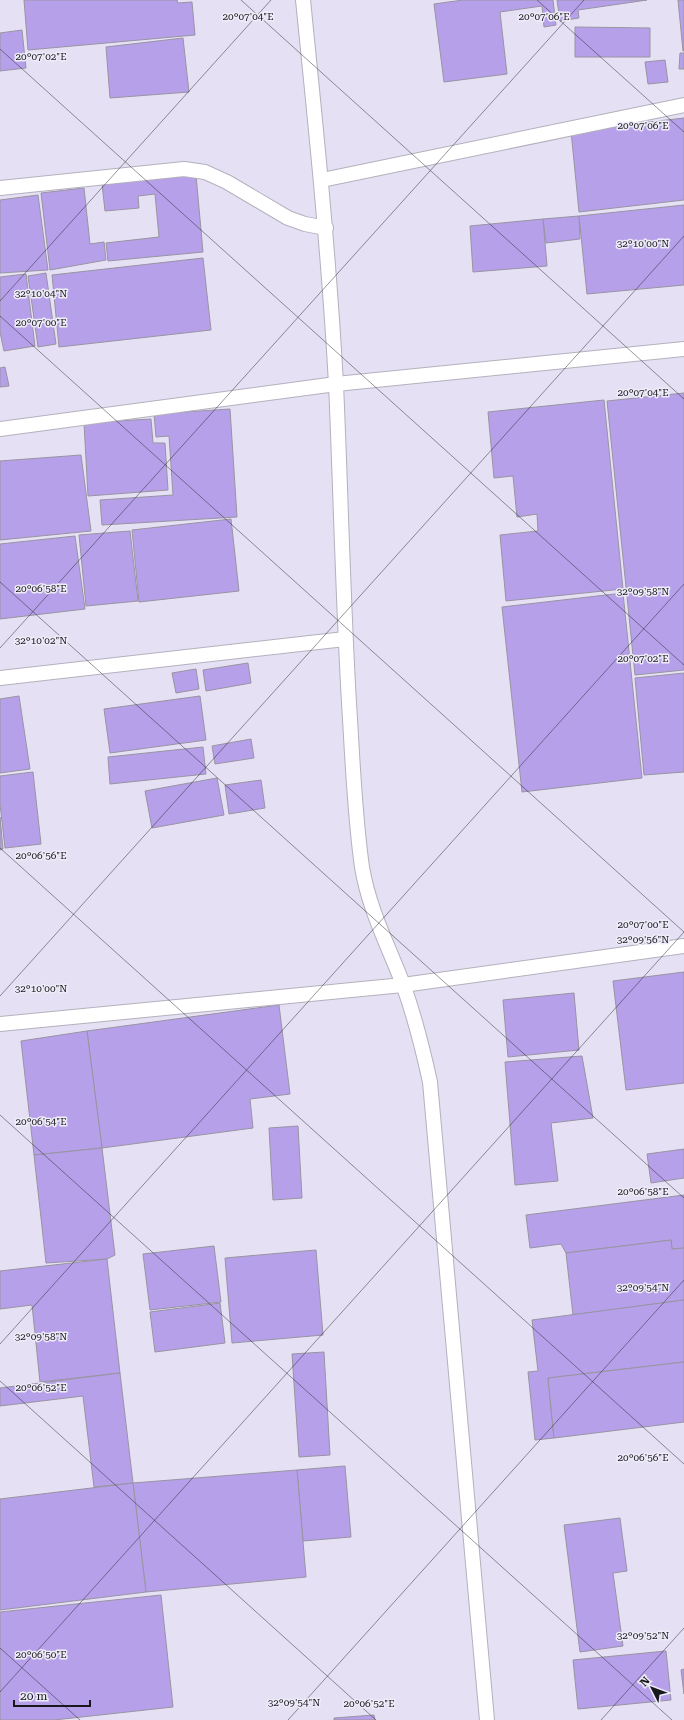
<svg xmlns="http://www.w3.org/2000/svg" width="684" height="1720" viewBox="0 0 684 1720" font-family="'Roboto Serif',serif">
<rect width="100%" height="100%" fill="#efecf9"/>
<!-- built -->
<rect fill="#e5e0f4" x="0" y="0" width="684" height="1720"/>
<!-- building -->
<g fill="#b7a0ea" stroke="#9894a1">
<path d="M24,0H177L178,3L192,2L195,35L28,50Z"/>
<path d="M463,0H553L556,25L544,27L542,6L500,12L507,74L444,82L434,4Z"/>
<path d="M557,0H647L578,10L579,18L560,21Z"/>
<path d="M678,0H684V51H683Z"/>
<path d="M575,27L650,28V57H575Z"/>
<path d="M22,30L26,68L0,71V33Z"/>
<path d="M183,38L189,92L110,98L106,47Z"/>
<path d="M680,53H684V69H679Z"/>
<path d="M665,60L668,82L648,84L645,62Z"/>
<path d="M684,118V200L579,212L571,131Z"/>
<path d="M196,175L203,252L108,261L106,243L159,237L155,194L138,196L139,208L105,211L102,184Z"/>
<path d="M84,188L90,244L104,242L106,260L50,270L41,193Z"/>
<path d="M38,195L48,270L0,273V200Z"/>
<path d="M684,205V285L587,294L579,216Z"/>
<path d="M579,216L580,239L546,243L543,219Z"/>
<path d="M543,219L547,266L473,272L470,226Z"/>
<path d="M203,258L211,330L59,347L52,275Z"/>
<path d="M46,273L56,344L38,347L28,276Z"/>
<path d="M26,274L35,346L4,351L0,332V277Z"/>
<path d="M5,367L9,386L0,387V368Z"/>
<path d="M684,393V670L635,675L607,401Z"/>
<path d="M604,400L623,589L506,601L500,535L538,531L537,514L517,517L513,476L494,478L488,412Z"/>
<path d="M230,409L237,517L102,525L100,500L173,495L169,436L156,437L154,414Z"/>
<path d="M151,419L153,443H165L168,490L88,496L84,423Z"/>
<path d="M81,455L91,531L0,540V461Z"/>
<path d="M231,519L239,591L139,602L132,530Z"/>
<path d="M130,531L138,601L86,606L79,535Z"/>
<path d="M75,536L85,609L0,619V544Z"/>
<path d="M623,593L642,778L522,792L502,607Z"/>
<path d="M248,663L251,683L206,691L203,670Z"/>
<path d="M196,669L199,689L176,693L172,673Z"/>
<path d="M684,673V772L644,775L635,678Z"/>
<path d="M19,696L30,769L0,773V699Z"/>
<path d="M200,696L206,740L110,753L104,709Z"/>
<path d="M251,739L254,758L215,764L212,746Z"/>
<path d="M203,747L206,774L110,784L108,757Z"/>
<path d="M33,772L41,844L5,848L0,804V776Z"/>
<path d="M217,778L224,815L152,828L145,791Z"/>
<path d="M261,780L265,808L229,814L225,785Z"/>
<path d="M0,817L3,849L0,850Z"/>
<path d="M684,972V1083L626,1090L613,981Z"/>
<path d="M574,993L579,1050L508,1057L503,1000Z"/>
<path d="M279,1005L290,1094L250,1099L253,1128L102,1148L87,1031Z"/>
<path d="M87,1031L102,1148L34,1155L21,1041Z"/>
<path d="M582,1056L593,1118L551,1123L558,1181L515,1185L505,1062Z"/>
<path d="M298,1126L302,1198L273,1200L269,1128Z"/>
<path d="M102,1148L115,1255L107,1259L46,1263L34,1155Z"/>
<path d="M684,1149V1178L651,1183L647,1154Z"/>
<path d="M684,1195V1248L672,1249L671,1240L566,1253L561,1244L530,1248L526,1215Z"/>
<path d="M671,1240L672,1249L684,1248V1300L573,1315L566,1253Z"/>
<path d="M214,1246L221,1302L150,1310L143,1254Z"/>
<path d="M316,1250L323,1335L232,1343L225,1258Z"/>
<path d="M107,1259L120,1373L40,1382L32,1305L0,1309V1271Z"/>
<path d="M684,1300V1362L548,1378L554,1438L535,1440L528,1372L538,1371L532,1320Z"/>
<path d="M220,1303L225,1343L155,1352L150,1312Z"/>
<path d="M324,1352L330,1455L299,1457L292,1354Z"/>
<path d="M684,1362V1422L554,1438L548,1378Z"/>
<path d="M120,1373L133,1483L94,1487L83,1396L0,1406V1388Z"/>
<path d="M345,1466L351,1537L303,1541L297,1470Z"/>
<path d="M297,1470L306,1577L146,1592L133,1483Z"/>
<path d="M133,1483L146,1592L0,1610V1499Z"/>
<path d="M620,1518L627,1571L613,1573L623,1646L580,1652L564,1525Z"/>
<path d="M161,1595L173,1707L54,1720H0V1612Z"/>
<path d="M666,1651L671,1700L578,1709L573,1660Z"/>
<path d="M684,1669V1694L681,1670Z"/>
<path d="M374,1715L375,1720H334V1718Z"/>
</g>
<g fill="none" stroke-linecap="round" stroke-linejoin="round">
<defs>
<g id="lane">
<path d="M303,0C316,128 329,256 336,384C341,496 343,608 350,719C353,769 355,818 362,867C369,910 389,947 404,987C415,1018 423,1050 430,1082L487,1720"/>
<path d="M322,180L684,105"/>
<path d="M0,188L184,169L205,172L227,182L288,218L305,224L326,228"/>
<path d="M0,429L336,384L684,349"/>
<path d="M0,678L345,639"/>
<path d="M0,1024L403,985L684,946"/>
</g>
</defs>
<!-- lane casing -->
<use href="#lane" stroke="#b4b1bd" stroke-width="16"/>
<!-- lane -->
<use href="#lane" stroke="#fff" stroke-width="14"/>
</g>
<!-- ticks -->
<path fill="none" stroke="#19181d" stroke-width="1" stroke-opacity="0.45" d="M241,0L684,399M537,0L684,132M0,49L684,665M0,301L271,0M0,316L684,932M0,582L684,1198M0,648L584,0M0,848L684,1464M0,996L684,236M0,1115L672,1720M0,1344L684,584M0,1381L376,1720M0,1648L80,1720M0,1692L684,932M288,1720L684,1280M601,1720L684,1628"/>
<g font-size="10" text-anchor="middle" fill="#19181d" stroke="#efecf9" stroke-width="3" stroke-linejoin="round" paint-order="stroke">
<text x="248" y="20">20°07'04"E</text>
<text x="544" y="20">20°07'06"E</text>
<text x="41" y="60">20°07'02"E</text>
<text x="643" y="129">20°07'06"E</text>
<text x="643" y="247">32°10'00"N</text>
<text x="41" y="297">32°10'04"N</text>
<text x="41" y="326">20°07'00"E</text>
<text x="643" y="396">20°07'04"E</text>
<text x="41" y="592">20°06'58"E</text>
<text x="643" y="595">32°09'58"N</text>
<text x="41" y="644">32°10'02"N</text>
<text x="643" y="662">20°07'02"E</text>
<text x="41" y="859">20°06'56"E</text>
<text x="643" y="928">20°07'00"E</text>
<text x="643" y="943">32°09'56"N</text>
<text x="41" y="992">32°10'00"N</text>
<text x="41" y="1125">20°06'54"E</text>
<text x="643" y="1195">20°06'58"E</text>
<text x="643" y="1291">32°09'54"N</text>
<text x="41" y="1340">32°09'58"N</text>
<text x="41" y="1391">20°06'52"E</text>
<text x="643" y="1461">20°06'56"E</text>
<text x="643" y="1639">32°09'52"N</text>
<text x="41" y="1658">20°06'50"E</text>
<text x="294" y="1706">32°09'54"N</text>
<text x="369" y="1707">20°06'52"E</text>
</g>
<!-- north arrow -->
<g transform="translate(652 1688) rotate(312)" stroke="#efecf9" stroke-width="3" paint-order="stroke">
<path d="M0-3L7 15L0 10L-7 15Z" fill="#19181d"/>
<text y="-6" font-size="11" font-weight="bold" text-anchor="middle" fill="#19181d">N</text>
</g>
<!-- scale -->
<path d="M14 1700v6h76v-6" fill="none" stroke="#19181d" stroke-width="2"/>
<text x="20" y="1700" font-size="12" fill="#19181d" stroke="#efecf9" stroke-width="3" paint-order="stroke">20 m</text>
</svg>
